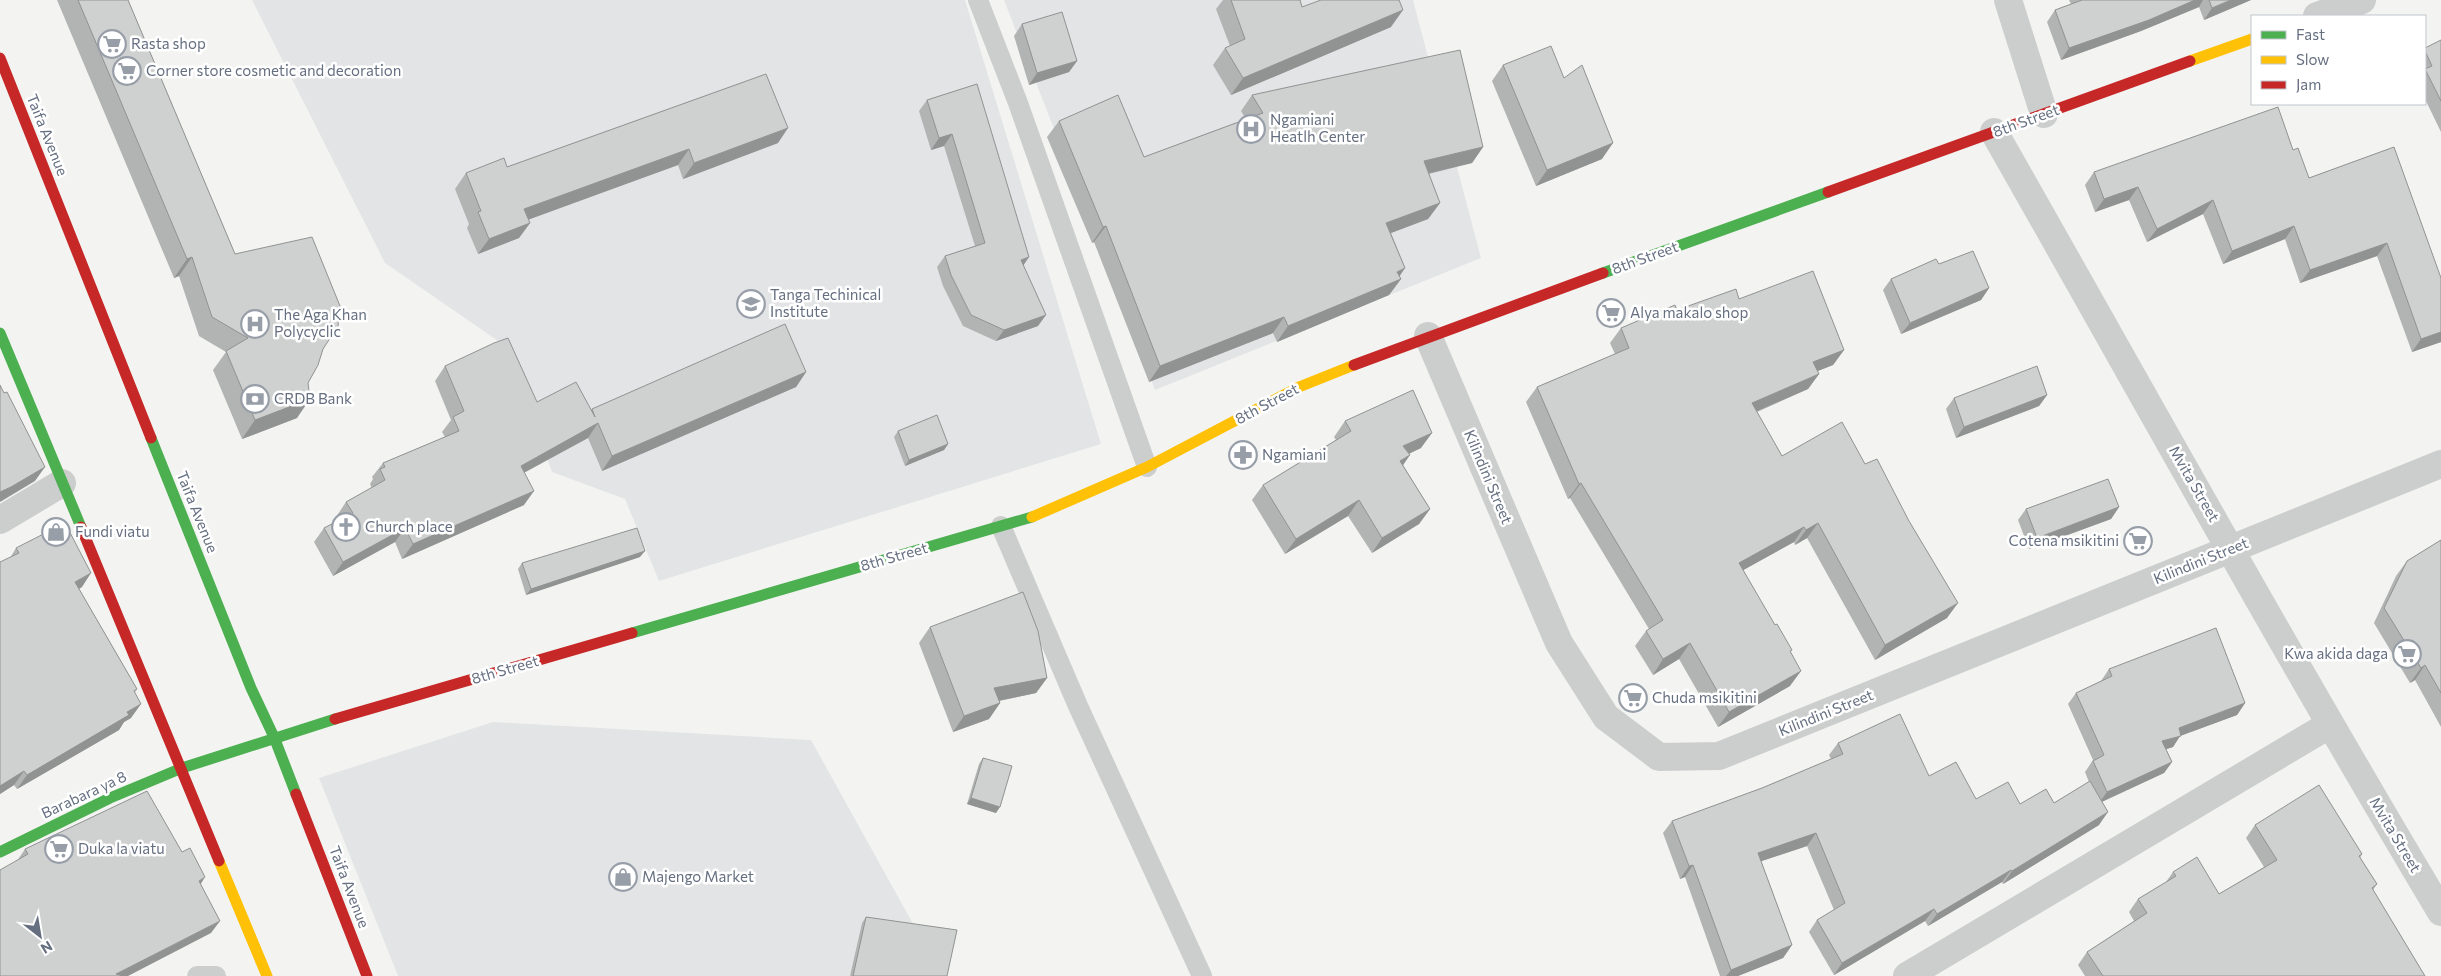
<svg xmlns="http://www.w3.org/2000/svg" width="2441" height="976" viewBox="0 0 2441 976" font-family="Commissioner,sans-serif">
<rect width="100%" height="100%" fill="#f3f4f2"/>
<!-- built -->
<g fill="#e3e4e5">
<path d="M252,0H965L1101,444L659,581L625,499L552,472L504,345L385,263Z"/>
<path d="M1004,0H1413L1481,258L1155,390Z"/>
<path d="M493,722L811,740L942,976H398L319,778Z"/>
</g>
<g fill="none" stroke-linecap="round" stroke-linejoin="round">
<!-- lane -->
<g stroke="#cccdcd" stroke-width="20">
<path d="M978,0L1018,103L1147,467"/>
<path d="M1001,526L1078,706L1202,976"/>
<path d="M197,976H216"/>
</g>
<!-- street -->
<g stroke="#cccdcd" stroke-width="28">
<path d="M2008,0L2044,114"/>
<path d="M2317,16L2362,0"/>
<path d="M1994,132C2142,392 2287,655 2441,912"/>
<path d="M1428,336L1559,643L1606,717L1659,757L1719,756L2441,464"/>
<path d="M0,520L62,483"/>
<path d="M1907,976L2329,725"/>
</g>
<!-- fast -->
<g stroke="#4caf50" stroke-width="11">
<path d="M1603,273L1828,192"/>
<path d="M0,333L81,527"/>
<path d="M151,438L251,688L274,737L296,794"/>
<path d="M632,633L1032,517"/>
<path d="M0,852L110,798L182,768L335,719"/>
</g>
<!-- slow -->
<g stroke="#ffc107" stroke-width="11">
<path d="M2190,61L2252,39"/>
<path d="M1032,517L1147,467L1299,387L1354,365"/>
<path d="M219,861L267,976"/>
</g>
<!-- jam -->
<g stroke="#c62828" stroke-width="11">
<path d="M0,58L151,438"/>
<path d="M1828,192L2190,61"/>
<path d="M1354,365L1603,273"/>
<path d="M81,527L219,861"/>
<path d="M335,719L632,633"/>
<path d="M296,794L367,976"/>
</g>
</g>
<!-- wall -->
<g fill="#b2b3b3">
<path d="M57,0H128L235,254L323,349L308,383L297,418L242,439L213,370L226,352L199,336L179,276L174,278Z"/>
<path d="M1223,0H1300L1302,7L1391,27L1231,95L1213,65L1225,48L1230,46L1216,9Z"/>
<path d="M2069,0H2251L2204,20L2199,7L2141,31L2061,60L2047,22L2055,10L2071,4Z"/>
<path d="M1022,24L1077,61L1069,72L1029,85L1014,36Z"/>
<path d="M2441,40V132L2425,99V48Z"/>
<path d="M1503,65L1602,159L1536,186L1492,81Z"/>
<path d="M766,74L778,143L683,179L678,165L528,219L530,223L519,238L478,254L467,228L469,224L455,189L466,173L507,167Z"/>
<path d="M977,84L1023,265L1038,326L996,341L963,326L943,286L937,267L945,256L975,246L944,146L931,150L919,111L927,100Z"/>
<path d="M1252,95L1483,147L1472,163L1429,174L1440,203L1428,219L1391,233L1405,268L1399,276L1401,279L1389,295L1277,342L1273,333L1149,382L1094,242L1092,243L1047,137L1059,121L1144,157L1246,119L1241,111Z"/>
<path d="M2394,147L2441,342L2412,352L2377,256L2300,283L2285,239L2223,264L2203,214L2147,242L2129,200L2095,212L2085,185L2094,172L2293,150L2309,178Z"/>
<path d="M1939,264L1989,288L1981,300L1901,334L1883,290L1891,279Z"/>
<path d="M1739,299L1844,350L1833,365L1817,371L1819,374L1808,389L1757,412L1782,456L1947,618L1875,660L1807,538L1795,545L1794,542L1743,570L1790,652V686L1718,727L1679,659L1653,675L1635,646L1646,631L1649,629L1570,498L1568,499L1526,402L1537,387L1615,354L1610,343L1621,328L1677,310Z"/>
<path d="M445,366L537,402L591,410L592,409L806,372L796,387L602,471L588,438L524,473V505L402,559L395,542L333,576L314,542L324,528L338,521L336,517L346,502L372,488L370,484L373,479L372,477L383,463L445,437L442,432L451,420L435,381Z"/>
<path d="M2047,395L2039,406L1956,438L1946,409L1954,398Z"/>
<path d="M1345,421L1421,448L1409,454L1403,465L1430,509L1419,524L1372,553L1348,516L1285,554L1252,500L1263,485L1336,440L1334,437Z"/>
<path d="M898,431L948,444L944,450L905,466L894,437Z"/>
<path d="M2119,507L2111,519L2029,549L2018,520L2026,509Z"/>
<path d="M2441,540V727L2415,680L2410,683L2374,623L2396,576L2407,561Z"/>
<path d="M16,548L82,587L79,589L137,689L135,692L131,718L124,722L119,730L17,789L14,785L0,794V562L10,558Z"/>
<path d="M640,557L526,595L518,569L522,563Z"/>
<path d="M930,627L1047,678L1036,693L999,701L1000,703L989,719L953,732L919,643Z"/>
<path d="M2109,669L2245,703L2237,715L2180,736L2173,747L2166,749L2172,762L2164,773L2102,802L2099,825L2003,884L2002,882L1928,926L1925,921L1834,975L1809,932L1817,920L1834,910L1807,846L1761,861L1792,945L1783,958L1738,976H1720L1685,877L1680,879L1663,833L1672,821L1762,788L1831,759L1829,755L1838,743L1929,776L1976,799L2020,804L2054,803L2089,782L2085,772L2093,760L2068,704L2076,693L2101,681Z"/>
<path d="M983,758L996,813L967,804L979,764Z"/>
<path d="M2255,825L2362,854L2360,858L2377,884L2373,890L2425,976H2085L2078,965L2087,952L2134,921L2129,912L2138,899L2166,882L2173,872L2219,894L2264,867L2246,838Z"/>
<path d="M25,849L201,884L211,933L17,861Z"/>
<path d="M866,917L947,976H850L862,923Z"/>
</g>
<!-- shaded-wall -->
<g fill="#919292">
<path d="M2195,0H2203L2199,7L2141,31L2061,60L2069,48Z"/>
<path d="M2231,0H2251L2204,20L2212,8Z"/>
<path d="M1403,10L1391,27L1231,95L1243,78Z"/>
<path d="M1077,61L1069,72L1029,85L1037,73Z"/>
<path d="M788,128L778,143L683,179L694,163Z"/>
<path d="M952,134L944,146L931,150L939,138Z"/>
<path d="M1613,143L1602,159L1536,186L1547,170Z"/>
<path d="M1483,147L1472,163L1413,177L1424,161Z"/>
<path d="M689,149L678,165L514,225L524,209Z"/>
<path d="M2138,187L2129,200L2095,212L2104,199Z"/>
<path d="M2213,200L2203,214L2147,242L2157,229Z"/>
<path d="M1440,203L1428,219L1375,239L1386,223Z"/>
<path d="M530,223L519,238L478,254L489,239Z"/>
<path d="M1106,226L1094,242L1092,243L1103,227Z"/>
<path d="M2294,226L2285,239L2223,264L2232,251Z"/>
<path d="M2387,243L2377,256L2300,283L2310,270Z"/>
<path d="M192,257L179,276L174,278L187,259Z"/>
<path d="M1029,257L1021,269V260Z"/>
<path d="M1405,268L1397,280L1401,279L1389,295L1277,342L1288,326Z"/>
<path d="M1989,288L1981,300L1901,334L1910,323Z"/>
<path d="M1046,315L1038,326L996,341L1004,330Z"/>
<path d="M1284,317L1273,333L1149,382L1160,366Z"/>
<path d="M2441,332V342L2412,352L2421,339Z"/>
<path d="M1844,350L1833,365L1803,377L1813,362Z"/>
<path d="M806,372L796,387L602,471L612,456Z"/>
<path d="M1819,374L1808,389L1741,418L1752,403Z"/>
<path d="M2047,395L2039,406L1956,438L1964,427Z"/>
<path d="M310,399L297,418L242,439L255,420Z"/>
<path d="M598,423L588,438L510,480L521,466Z"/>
<path d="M1432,433L1421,448L1392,461L1403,446Z"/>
<path d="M948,444L944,450L905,466L909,460Z"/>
<path d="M1410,455L1399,471L1400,461Z"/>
<path d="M45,467L35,481L0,502V492Z"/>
<path d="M1581,483L1570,498L1568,499L1579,484Z"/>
<path d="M534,491L524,505L402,559L413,544Z"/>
<path d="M1359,500L1348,516L1285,554L1296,539Z"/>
<path d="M2119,507L2111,519L2029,549L2037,538Z"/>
<path d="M1430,509L1419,524L1372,553L1382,538Z"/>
<path d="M1818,523L1807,538L1795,545L1806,530Z"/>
<path d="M1804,527L1794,542L1729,578L1739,563Z"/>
<path d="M405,528L395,542L333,576L343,562Z"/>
<path d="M645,551L640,557L526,595L531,589Z"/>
<path d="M91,573L82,587L65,596L75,582Z"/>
<path d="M1958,603L1947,618L1875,660L1885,645Z"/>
<path d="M1690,643L1679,659L1653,675L1663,659Z"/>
<path d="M2425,665L2415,680L2410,683L2421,668Z"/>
<path d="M1801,671L1790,686L1718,727L1729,712Z"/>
<path d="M1047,678L1036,693L983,704L994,688Z"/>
<path d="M1000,703L989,719L953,732L964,716Z"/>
<path d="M2245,703L2237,715L2180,736L2173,747L2154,753L2162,741L2179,728Z"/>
<path d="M141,704L131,718L124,722L119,730L17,789L27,775L127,712Z"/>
<path d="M2172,762L2164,773L2099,803L2107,792Z"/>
<path d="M24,771L14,785L0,794V786Z"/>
<path d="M971,798L1000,807L996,813L967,804Z"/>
<path d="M2108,812L2099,825L2003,884L2012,871Z"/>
<path d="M1816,833L1807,846L1750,865L1758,853Z"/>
<path d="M1693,865L1685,877L1680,879L1689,866Z"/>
<path d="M2011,870L2002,882L1928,926L1937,914Z"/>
<path d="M205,877L197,890L199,881Z"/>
<path d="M1934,909L1925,921L1834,975L1842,963Z"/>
<path d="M220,921L211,933L128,976H115L116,974Z"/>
<path d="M1792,945L1783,958L1738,976H1726L1731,970Z"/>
</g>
<!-- building -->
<g fill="#cfd0d0" stroke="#919292">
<path d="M78,0H128L235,254L312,237L340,306L338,326L323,349L318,365L308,383L310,399L255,420L226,351L248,338L212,317L192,257L187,259Z"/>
<path d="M1231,0H1300L1302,7L1321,0H1399L1403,10L1243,78L1225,48L1245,39Z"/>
<path d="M2082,0H2195L2149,20L2069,48L2055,10Z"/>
<path d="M2209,0H2231L2212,8Z"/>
<path d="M1062,12L1077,61L1037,73L1022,24Z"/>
<path d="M2441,40V101L2425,69L2432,66L2425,51V48Z"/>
<path d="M1551,46L1564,78L1582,65L1613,143L1547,170L1503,65Z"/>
<path d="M1460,50L1483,147L1424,161L1440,203L1386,223L1405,268L1397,272L1401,279L1288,326L1284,317L1160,366L1106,226L1103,227L1059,121L1118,95L1144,157L1263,113L1252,95Z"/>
<path d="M766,74L788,128L694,163L689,149L524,209L530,223L489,239L478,212L481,211L466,173L504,158L507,167Z"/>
<path d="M977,84L1029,257L1021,260L1046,315L1004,330L971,315L951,275L945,256L985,243L952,134L939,138L927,100Z"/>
<path d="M2278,107L2293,150L2298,148L2309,178L2394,147L2441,278V332L2421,339L2387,243L2310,270L2294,226L2232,251L2213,200L2157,229L2138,187L2104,199L2094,172Z"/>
<path d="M1973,251L1989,288L1910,323L1891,279L1936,259L1939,264Z"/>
<path d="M1813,271L1844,350L1813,362L1819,374L1752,403L1782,456L1842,422L1865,464L1877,459L1909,521L1958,603L1885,645L1818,523L1806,530L1804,527L1739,563L1775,625L1777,624L1792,650L1790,651L1801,671L1729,712L1690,643L1663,659L1646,631L1663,620L1581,483L1579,484L1537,387L1629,348L1621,328L1675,305L1677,310L1736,289L1739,299Z"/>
<path d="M785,324L806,372L612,456L598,423L521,466L534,491L413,544L405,528L343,562L324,528L353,513L346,502L385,480L380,469L385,467L383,463L459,431L453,417L464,411L445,366L494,343L508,338L537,402L576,382L595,417L592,409Z"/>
<path d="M2037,366L2047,395L1964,427L1954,398Z"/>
<path d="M0,385L4,393L7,392L45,467L11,487L0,492Z"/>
<path d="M1413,390L1432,433L1403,446L1410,455L1400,461L1430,509L1382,538L1359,500L1296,539L1263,485L1351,431L1345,421Z"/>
<path d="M937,415L948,444L909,460L898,431Z"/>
<path d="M2108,479L2119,507L2037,538L2026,509Z"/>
<path d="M65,523L91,573L75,582L137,689L134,691L141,704L127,712L129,715L27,775L24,771L0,786V562L19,553L16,548Z"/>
<path d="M637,528L645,551L531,589L522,563Z"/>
<path d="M2441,540V693L2425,665L2421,668L2384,608L2407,561Z"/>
<path d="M1023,592L1038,631L1047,678L994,688L1000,703L964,716L930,627Z"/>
<path d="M2216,628L2245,703L2179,728L2181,736L2162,741L2172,762L2107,792L2093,761L2104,755L2076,693L2112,676L2109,669Z"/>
<path d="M1900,714L1929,776L1956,762L1976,799L2008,782L2020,804L2046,789L2054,803L2090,781L2108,812L2012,871L2011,870L1937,914L1934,909L1842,963L1817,920L1845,903L1816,833L1758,853L1792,945L1731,970L1693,865L1689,866L1672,821L1762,788L1843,754L1838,743Z"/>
<path d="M983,758L1012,766L1000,807L971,798Z"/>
<path d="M2319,785L2362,854L2359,856L2377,884L2372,888L2425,976H2103L2087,952L2147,913L2138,899L2176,876L2173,872L2197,857L2219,894L2277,860L2255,825Z"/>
<path d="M147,791L182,852L190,848L205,877L199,881L220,921L116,974L123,976H0V870L28,854L25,849Z"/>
<path d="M866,917L957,930L947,976H853Z"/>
</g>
<!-- icons -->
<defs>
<symbol id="supermarket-ring" viewBox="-11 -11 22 22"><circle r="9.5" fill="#fff" stroke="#979ea8" stroke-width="1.5"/><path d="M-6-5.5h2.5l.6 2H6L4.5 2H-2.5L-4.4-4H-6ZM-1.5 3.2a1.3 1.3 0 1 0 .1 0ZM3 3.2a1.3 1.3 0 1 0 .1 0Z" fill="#979ea8"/></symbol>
<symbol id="hospital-ring" viewBox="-11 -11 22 22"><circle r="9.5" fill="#fff" stroke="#979ea8" stroke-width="1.5"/><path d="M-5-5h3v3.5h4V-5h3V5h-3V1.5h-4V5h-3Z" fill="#979ea8"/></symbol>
<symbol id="university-ring" viewBox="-11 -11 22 22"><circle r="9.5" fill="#fff" stroke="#979ea8" stroke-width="1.5"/><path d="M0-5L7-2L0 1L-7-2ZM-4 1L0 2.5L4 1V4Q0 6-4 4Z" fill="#979ea8"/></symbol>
<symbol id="bank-ring" viewBox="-11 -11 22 22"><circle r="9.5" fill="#fff" stroke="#979ea8" stroke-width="1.5"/><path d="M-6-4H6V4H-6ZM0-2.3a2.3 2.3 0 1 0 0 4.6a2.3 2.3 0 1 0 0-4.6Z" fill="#979ea8"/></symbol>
<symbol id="pharmacy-ring" viewBox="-11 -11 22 22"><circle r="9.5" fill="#fff" stroke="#979ea8" stroke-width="1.5"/><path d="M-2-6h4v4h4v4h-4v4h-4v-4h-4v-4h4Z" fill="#979ea8"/></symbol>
<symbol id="church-ring" viewBox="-11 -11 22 22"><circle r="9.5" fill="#fff" stroke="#979ea8" stroke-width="1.5"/><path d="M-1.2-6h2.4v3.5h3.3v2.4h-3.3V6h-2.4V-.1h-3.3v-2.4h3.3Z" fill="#979ea8"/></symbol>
<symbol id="shop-ring" viewBox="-11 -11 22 22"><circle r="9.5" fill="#fff" stroke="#979ea8" stroke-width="1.5"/><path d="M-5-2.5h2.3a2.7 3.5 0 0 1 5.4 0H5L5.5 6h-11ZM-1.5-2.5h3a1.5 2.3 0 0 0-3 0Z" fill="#979ea8"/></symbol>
</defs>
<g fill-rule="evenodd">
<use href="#supermarket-ring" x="96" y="28" width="32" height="32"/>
<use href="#supermarket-ring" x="111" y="55" width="32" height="32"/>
<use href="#hospital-ring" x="1235" y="113" width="32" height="32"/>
<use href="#university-ring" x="735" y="288" width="32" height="32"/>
<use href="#supermarket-ring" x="1595" y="297" width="32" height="32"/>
<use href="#hospital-ring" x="239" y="308" width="32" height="32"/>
<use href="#bank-ring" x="239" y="383" width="32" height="32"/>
<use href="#pharmacy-ring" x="1227" y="439" width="32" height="32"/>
<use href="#church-ring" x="330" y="511" width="32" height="32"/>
<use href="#shop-ring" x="40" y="516" width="32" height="32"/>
<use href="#supermarket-ring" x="2122" y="525" width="32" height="32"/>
<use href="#supermarket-ring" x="2391" y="638" width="32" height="32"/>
<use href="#supermarket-ring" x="1617" y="682" width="32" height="32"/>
<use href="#supermarket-ring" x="43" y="833" width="32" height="32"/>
<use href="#shop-ring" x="607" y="861" width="32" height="32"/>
</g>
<g text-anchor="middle" stroke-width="5" stroke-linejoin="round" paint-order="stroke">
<!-- poi labels -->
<g font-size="15" fill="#656f80" stroke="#fff" text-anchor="start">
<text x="131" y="49">Rasta shop</text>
<text x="146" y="76">Corner store cosmetic and decoration</text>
<text x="1270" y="125">Ngamiani<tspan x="1270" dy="17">Heatlh Center</tspan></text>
<text x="770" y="300">Tanga Techinical<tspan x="770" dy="17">Institute</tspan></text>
<text x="1630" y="318">Alya makalo shop</text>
<text x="274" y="320">The Aga Khan<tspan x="274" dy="17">Polycyclic</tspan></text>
<text x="274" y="404">CRDB Bank</text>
<text x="1262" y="460">Ngamiani</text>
<text x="365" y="532">Church place</text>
<text x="75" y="537">Fundi viatu</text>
<text x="2119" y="546" text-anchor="end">Cotena msikitini</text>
<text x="2388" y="659" text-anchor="end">Kwa akida daga</text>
<text x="1652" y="703">Chuda msikitini</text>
<text x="78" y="854">Duka la viatu</text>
<text x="642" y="882">Majengo Market</text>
</g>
<!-- street labels -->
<g font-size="15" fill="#656f80" stroke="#fff">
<text transform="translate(2026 121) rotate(-20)" y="5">8th Street</text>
<text transform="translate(47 135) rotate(68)" y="5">Taifa Avenue</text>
<text transform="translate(1645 258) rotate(-20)" y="5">8th Street</text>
<text transform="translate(1267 404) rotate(-28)" y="5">8th Street</text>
<text transform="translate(1488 477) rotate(67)" y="5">Kilindini Street</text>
<text transform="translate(2194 484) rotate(60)" y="5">Mvita Street</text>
<text transform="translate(197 512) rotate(68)" y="5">Taifa Avenue</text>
<text transform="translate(894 557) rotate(-16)" y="5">8th Street</text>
<text transform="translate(2201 561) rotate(-22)" y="5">Kilindini Street</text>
<text transform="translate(505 670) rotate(-16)" y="5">8th Street</text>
<text transform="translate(1826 713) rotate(-22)" y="5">Kilindini Street</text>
<text transform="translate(84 795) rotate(-25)" y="5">Barabara ya 8</text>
<text transform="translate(2395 835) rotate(59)" y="5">Mvita Street</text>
<text transform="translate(349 887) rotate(69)" y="5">Taifa Avenue</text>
</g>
</g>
<!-- legend -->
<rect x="2251" y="15" width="175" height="90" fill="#ffffff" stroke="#c1c5cc"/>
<rect x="2261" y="31" width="25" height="8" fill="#4caf50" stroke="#c1c5cc"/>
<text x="2296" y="40" font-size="15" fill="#656f80">Fast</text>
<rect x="2261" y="56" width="25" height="8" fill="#ffc107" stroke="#c1c5cc"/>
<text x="2296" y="65" font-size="15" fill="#656f80">Slow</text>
<rect x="2261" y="81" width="25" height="8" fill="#c62828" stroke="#c1c5cc"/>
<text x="2296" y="90" font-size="15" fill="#656f80">Jam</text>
<!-- north arrow -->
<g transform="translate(40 936) rotate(149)" stroke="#ffffff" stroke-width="4" paint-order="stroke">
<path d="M0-4L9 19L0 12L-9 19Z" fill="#656f80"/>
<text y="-8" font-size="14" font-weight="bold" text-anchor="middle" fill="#656f80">N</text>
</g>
</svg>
